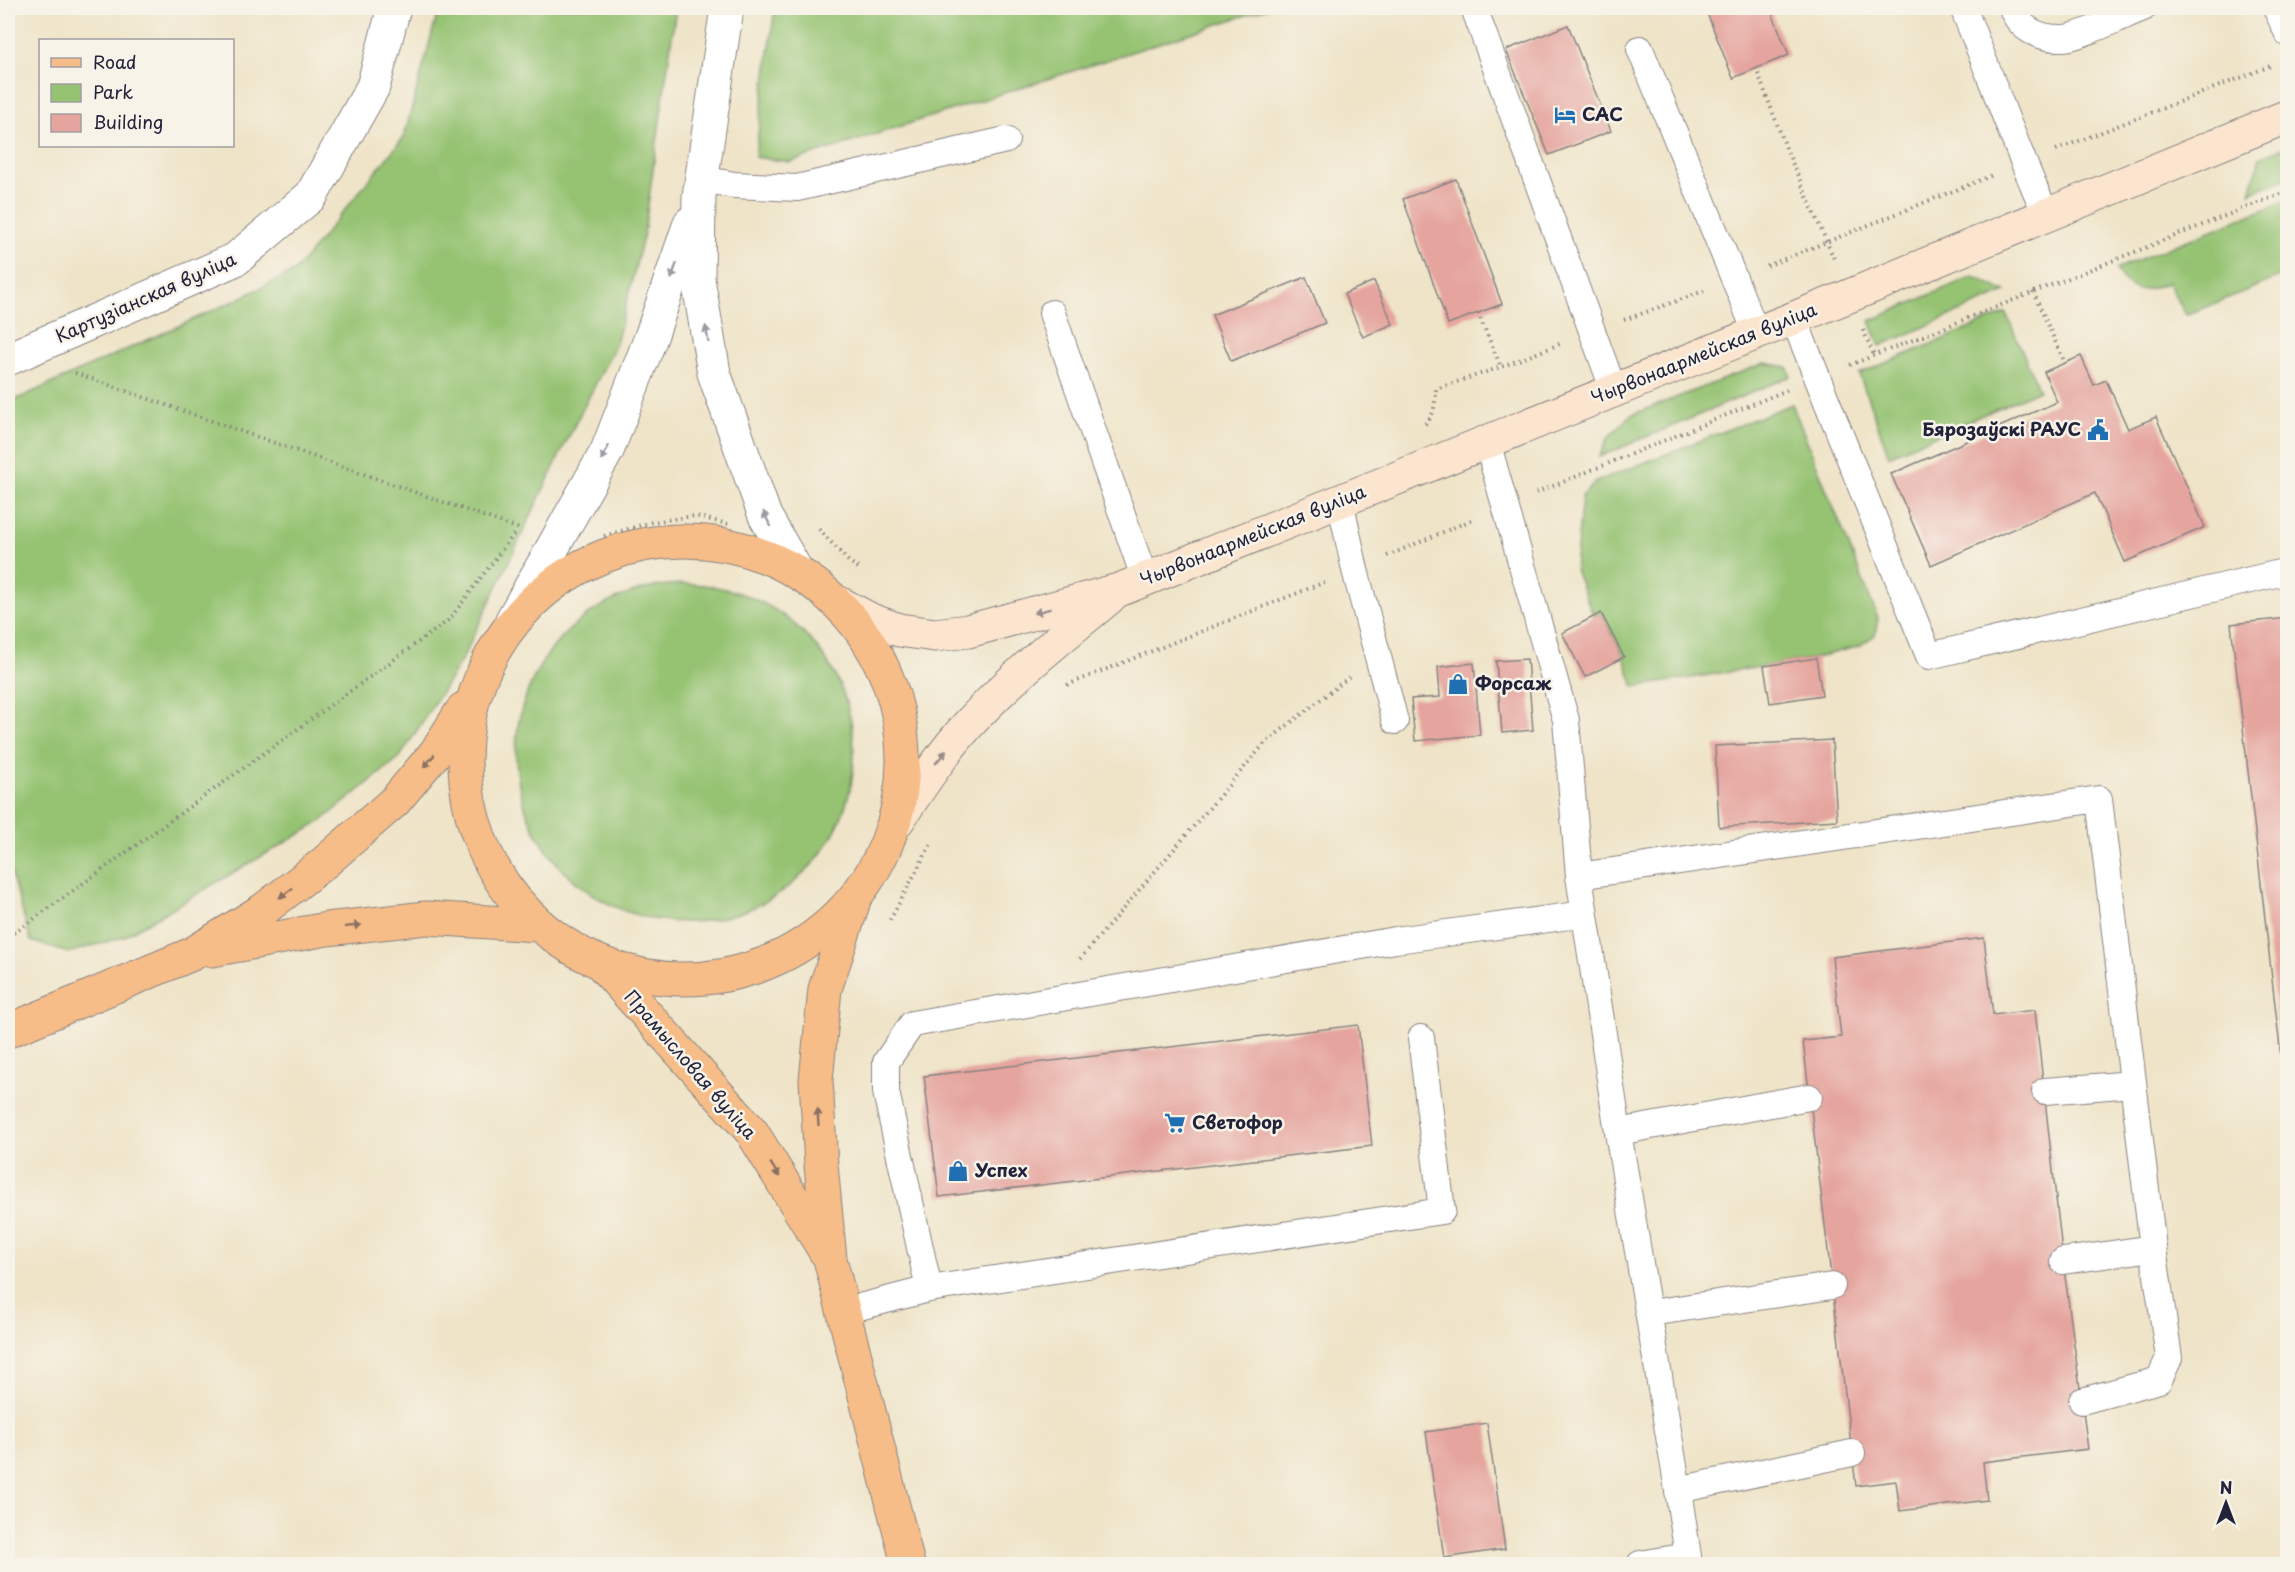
<svg xmlns="http://www.w3.org/2000/svg" width="2295" height="1572" viewBox="0 0 2295 1572" font-family="'Playpen Sans',sans-serif">
<rect width="100%" height="100%" fill="#f7f3e8"/>
<filter id="ink" filterUnits="userSpaceOnUse"><feTurbulence type="fractalNoise" baseFrequency=".0167" numOctaves="2"/><feDisplacementMap in="SourceGraphic" scale="12" xChannelSelector="R" yChannelSelector="G"/><feConvolveMatrix kernelMatrix="1 2 1 2 8 2 1 2 1" color-interpolation-filters="sRGB"/></filter>
<filter id="wash" filterUnits="userSpaceOnUse"><feTurbulence type="fractalNoise" baseFrequency=".008" numOctaves="4" result="noise"/><feDisplacementMap in="SourceGraphic" scale="24" xChannelSelector="R" yChannelSelector="G"/><feGaussianBlur stdDeviation="1.35" result="paint"/><feColorMatrix in="noise" values="0 0 0 0 0 0 0 0 0 0 0 0 0 0 0 0 0 1.4 0 .05"/><feComposite in="paint" operator="in"/></filter>
<g filter="url(#wash)">
<rect width="100%" height="100%" fill="#efe4c8"/>
<!-- green -->
<g fill="#95c372" stroke="#5c7256" stroke-width="1.5">
<path d="M439,8H676L644,233L616,344L565,444L463,658L400,757L319,823L123,937L68,953L31,941L8,863V403L234,301L295,271L404,137Z"/>
<path d="M775,8H1268L790,162L755,157Z"/>
<path d="M2287,146V178L2250,193L2260,157Z"/>
<path d="M2287,200V274L2186,315L2168,283C2141,292 2130,296 2116,269Z"/>
<path d="M1973,276L2006,292L1880,346L1870,321Z"/>
<path d="M2006,313L2039,390L1889,456L1859,374Z"/>
<path d="M1765,363L1787,367L1791,376L1599,457L1608,438L1631,415Z"/>
<path d="M1792,404L1878,618L1875,635L1859,646L1816,658L1634,687L1624,657L1602,613L1594,617L1575,570L1582,496L1596,482Z"/>
<circle cx="685" cy="753" r="169"/>
</g>
<g id="blocks">
<!-- building -->
<g fill="#e5a49e">
<path d="M1705,8H1770L1789,55L1733,78Z"/>
<path d="M1568,25L1611,131L1549,155L1506,50Z"/>
<path d="M1456,179L1502,304L1448,324L1403,199Z"/>
<path d="M1306,277L1325,323L1231,361L1212,315Z"/>
<path d="M1374,281L1393,324L1363,337L1344,294Z"/>
<path d="M2081,356L2094,385L2106,380L2128,429L2156,417L2205,527L2125,562L2095,493L1931,565L1891,474L2057,402L2044,372Z"/>
<path d="M1601,613L1624,657L1585,677L1562,633Z"/>
<path d="M2288,618V1100H2286L2231,624Z"/>
<path d="M1816,658L1822,695L1770,703L1764,666Z"/>
<path d="M1527,659L1533,730L1502,733L1496,661Z"/>
<path d="M1474,663L1480,735L1415,741L1411,699L1440,697L1438,667Z"/>
<path d="M1832,740L1837,820L1719,827L1715,746Z"/>
<path d="M1984,938L1993,1015L2035,1010L2063,1261L2088,1449L1983,1462L1987,1500L1900,1511L1896,1481L1856,1486L1803,1041L1841,1037L1832,957Z"/>
<path d="M1358,1025L1372,1146L939,1197L924,1076Z"/>
<path d="M1487,1423L1505,1549L1444,1558L1426,1432Z"/>
</g>
</g>
</g>
<g filter="url(#ink)">
<use href="#blocks" fill-opacity="0" stroke="#888382" stroke-width="1.5"/>
<g fill="none" stroke-linecap="round" stroke-linejoin="round">
<defs>
<g id="service">
<path d="M1474,8L1614,391"/>
<path d="M1963,8C1991,76 2015,147 2046,214"/>
<path d="M2012,8C2020,30 2040,39 2064,38C2080,37 2125,15 2143,8"/>
<path d="M2276,8L2288,34"/>
<path d="M1640,49L1756,332"/>
<path d="M702,179L734,185L797,188L1006,140"/>
<path d="M1052,313L1145,580"/>
<path d="M1793,317L1929,656L2284,572"/>
<path d="M1487,442L1566,720L1579,876L1618,1132L1678,1490L1852,1453"/>
<path d="M1340,500L1355,570L1395,721"/>
<path d="M1579,876L2099,799L2153,1248L2169,1358L2159,1380L2082,1401"/>
<path d="M2045,1091L2133,1084"/>
<path d="M1618,1132L1809,1097"/>
<path d="M2063,1261L2153,1248"/>
<path d="M929,1289L886,1092V1062L912,1024L1396,940L1584,914"/>
<path d="M844,1311L929,1289L1442,1211L1421,1038"/>
<path d="M1650,1313L1832,1286"/>
<path d="M1640,1564L1688,1556L1678,1490"/>
</g>
<path id="minor" d="M8,359L236,259L311,196L373,87L394,8"/>
<g id="tertiary">
<path d="M727,8L699,196L698,279L714,373L765,516L796,570"/>
<path d="M512,620L607,451L651,337L690,223"/>
</g>
<g id="secondary">
<path d="M839,603L871,620L899,630L935,635L968,631L1119,590L1849,296L2288,116"/>
<path d="M896,823C919,789 940,756 967,726C1010,678 1061,638 1110,597"/>
</g>
<g id="primary">
<circle cx="684" cy="760" r="219"/>
<path d="M853,904L825,989L816,1080L821,1165L830,1259L908,1564"/>
<path d="M212,950L327,929L426,918L537,925"/>
<path d="M602,965L752,1132L825,1251"/>
<path d="M8,1031L192,954L263,910L325,862L395,801L436,752L463,709"/>
</g>
</defs>
<!-- service casing -->
<use href="#service" stroke="#888382" stroke-width="28"/>
<!-- minor casing -->
<use href="#minor" stroke="#888382" stroke-width="35"/>
<!-- tertiary casing -->
<use href="#tertiary" stroke="#888382" stroke-width="35"/>
<!-- secondary casing -->
<use href="#secondary" stroke="#888382" stroke-width="35"/>
<!-- primary casing -->
<use href="#primary" stroke="#888382" stroke-width="35"/>
<!-- path -->
<g stroke="#888382" stroke-width="4" stroke-dasharray="1.5 4.5" stroke-linecap="butt">
<path d="M1756,68L1788,153L1835,261"/>
<path d="M2056,150L2273,65"/>
<path d="M1767,266L1993,175"/>
<path d="M2033,292L2065,363"/>
<path d="M1478,313L1501,367L1560,344"/>
<path d="M1624,320L1704,291"/>
<path d="M1863,330L1874,355"/>
<path d="M1850,365L2288,191"/>
<path d="M75,373L520,529"/>
<path d="M1425,424C1435,416 1435,402 1436,389L1501,367"/>
<path d="M1536,493L1787,390"/>
<path d="M819,529L849,562L859,568"/>
<path d="M604,536L652,522L695,516L728,524"/>
<path d="M1387,556L1474,519"/>
<path d="M1067,685L1325,582"/>
<path d="M890,920L932,842"/>
<path d="M8,935L17,931L449,620L514,534"/>
<path d="M1080,959L1265,743L1349,677"/>
</g>
<!-- service -->
<use href="#service" stroke="#fff" stroke-width="26"/>
<!-- minor -->
<use href="#minor" stroke="#fff" stroke-width="33"/>
<!-- tertiary -->
<use href="#tertiary" stroke="#fff" stroke-width="33"/>
<!-- secondary -->
<use href="#secondary" stroke="#fce5cf" stroke-width="33"/>
<!-- primary -->
<use href="#primary" stroke="#f7bd88" stroke-width="33"/>
</g>
<!-- one-way arrows -->
<defs><path id="oneway-solid" d="M-6-.8H1V-3.2L6.5 0L1 3.2V.8H-6Z" transform="scale(1.5)"/></defs>
<g fill="#9c9ca7">
<use href="#oneway-solid" transform="translate(674 271) rotate(109)"/>
<use href="#oneway-solid" transform="translate(707 334) rotate(-100)"/>
<use href="#oneway-solid" transform="translate(605 453) rotate(117)"/>
<use href="#oneway-solid" transform="translate(767 519) rotate(-116)"/>
</g>
<g fill="#9a8d8c">
<use href="#oneway-solid" transform="translate(1042 611) rotate(165)"/>
<use href="#oneway-solid" transform="translate(941 757) rotate(-50)"/>
</g>
<g fill="#8c7062">
<use href="#oneway-solid" transform="translate(429 761) rotate(130)"/>
<use href="#oneway-solid" transform="translate(286 893) rotate(143)"/>
<use href="#oneway-solid" transform="translate(353 926) rotate(-6)"/>
<use href="#oneway-solid" transform="translate(818 1117) rotate(-93)"/>
<use href="#oneway-solid" transform="translate(775 1170) rotate(58)"/>
</g>
</g>
<!-- icons -->
<defs>
<symbol id="hotel-bare" viewBox="-9 -9 18 18"><path d="M-6-4.5h1.5V1H6V5H4.5V3h-9V5H-6ZM-4 0a1.8 1.8 0 1 1 3.6 0ZM.5 0V-2.5h3Q6-2.5 6 0Z" fill="#1f6fb2" stroke="#f7f3e8" stroke-width="2.5" paint-order="stroke"/></symbol>
<symbol id="civic-bare" viewBox="-9 -9 18 18"><path d="M-.6-6.5H3V-4.5H.6V-3L4-1V1h2V6H-6V1h2V-1L-.6-3ZM-1.2 2.5V6h2.4V2.5Z" fill="#1f6fb2" stroke="#f7f3e8" stroke-width="2.5" paint-order="stroke"/></symbol>
<symbol id="shop-bare" viewBox="-9 -9 18 18"><path d="M-5-2.5h2.3a2.7 3.5 0 0 1 5.4 0H5L5.5 6h-11ZM-1.5-2.5h3a1.5 2.3 0 0 0-3 0Z" fill="#1f6fb2" stroke="#f7f3e8" stroke-width="2.5" paint-order="stroke"/></symbol>
<symbol id="supermarket-bare" viewBox="-9 -9 18 18"><path d="M-6-5.5h2.5l.6 2H6L4.5 2H-2.5L-4.4-4H-6ZM-1.5 3.2a1.3 1.3 0 1 0 .1 0ZM3 3.2a1.3 1.3 0 1 0 .1 0Z" fill="#1f6fb2" stroke="#f7f3e8" stroke-width="2.5" paint-order="stroke"/></symbol>
</defs>
<g fill-rule="evenodd">
<use href="#hotel-bare" x="1550" y="100" width="30" height="30"/>
<use href="#civic-bare" x="2083" y="415" width="30" height="30"/>
<use href="#shop-bare" x="1443" y="669" width="30" height="30"/>
<use href="#supermarket-bare" x="1160" y="1108" width="30" height="30"/>
<use href="#shop-bare" x="943" y="1156" width="30" height="30"/>
</g>
<g text-anchor="middle" stroke-width="5" stroke-linejoin="round" paint-order="stroke">
<!-- poi labels -->
<g font-size="18" font-weight="bold" fill="#22223b" stroke="#f7f3e8" text-anchor="start">
<text x="1582" y="121">САС</text>
<text x="2081" y="436" text-anchor="end">Бярозаўскі РАУС</text>
<text x="1475" y="690">Форсаж</text>
<text x="1192" y="1129">Светофор</text>
<text x="975" y="1177">Успех</text>
</g>
<!-- street labels -->
<g font-size="18" fill="#22223b" stroke="#f7f3e8">
<text transform="translate(146 298) rotate(-24)" y="6">Картузіанская вуліца</text>
<text transform="translate(1704 354) rotate(-22)" y="6">Чырвонаармейская вуліца</text>
<text transform="translate(1253 536) rotate(-22)" y="6">Чырвонаармейская вуліца</text>
<text transform="translate(690 1065) rotate(49)" y="6">Прамысловая вуліца</text>
</g>
</g>
<!-- margin -->
<rect width="2295" height="1572" fill="none" stroke="#f7f3e8" stroke-width="30"/>
<!-- legend -->
<rect x="39" y="39" width="195" height="108" fill="#f7f3e8" stroke="#a29fa3" stroke-width="1.5"/>
<rect x="51" y="58" width="30" height="9" fill="#f7bd88" stroke="#a29fa3" stroke-width="1.5"/>
<text x="93" y="69" font-size="18" fill="#22223b">Road</text>
<rect x="51" y="84" width="30" height="18" fill="#95c372" stroke="#a29fa3" stroke-width="1.5"/>
<text x="93" y="99" font-size="18" fill="#22223b">Park</text>
<rect x="51" y="114" width="30" height="18" fill="#e5a49e" stroke="#a29fa3" stroke-width="1.5"/>
<text x="93" y="129" font-size="18" fill="#22223b">Building</text>
<!-- north arrow -->
<g transform="translate(2226 1503)" stroke="#f7f3e8" stroke-width="4.5" paint-order="stroke">
<path d="M0-4.5L10 22L0 15L-10 22Z" fill="#22223b"/>
<text y="-9" font-size="16" font-weight="bold" text-anchor="middle" fill="#22223b">N</text>
</g>
</svg>
